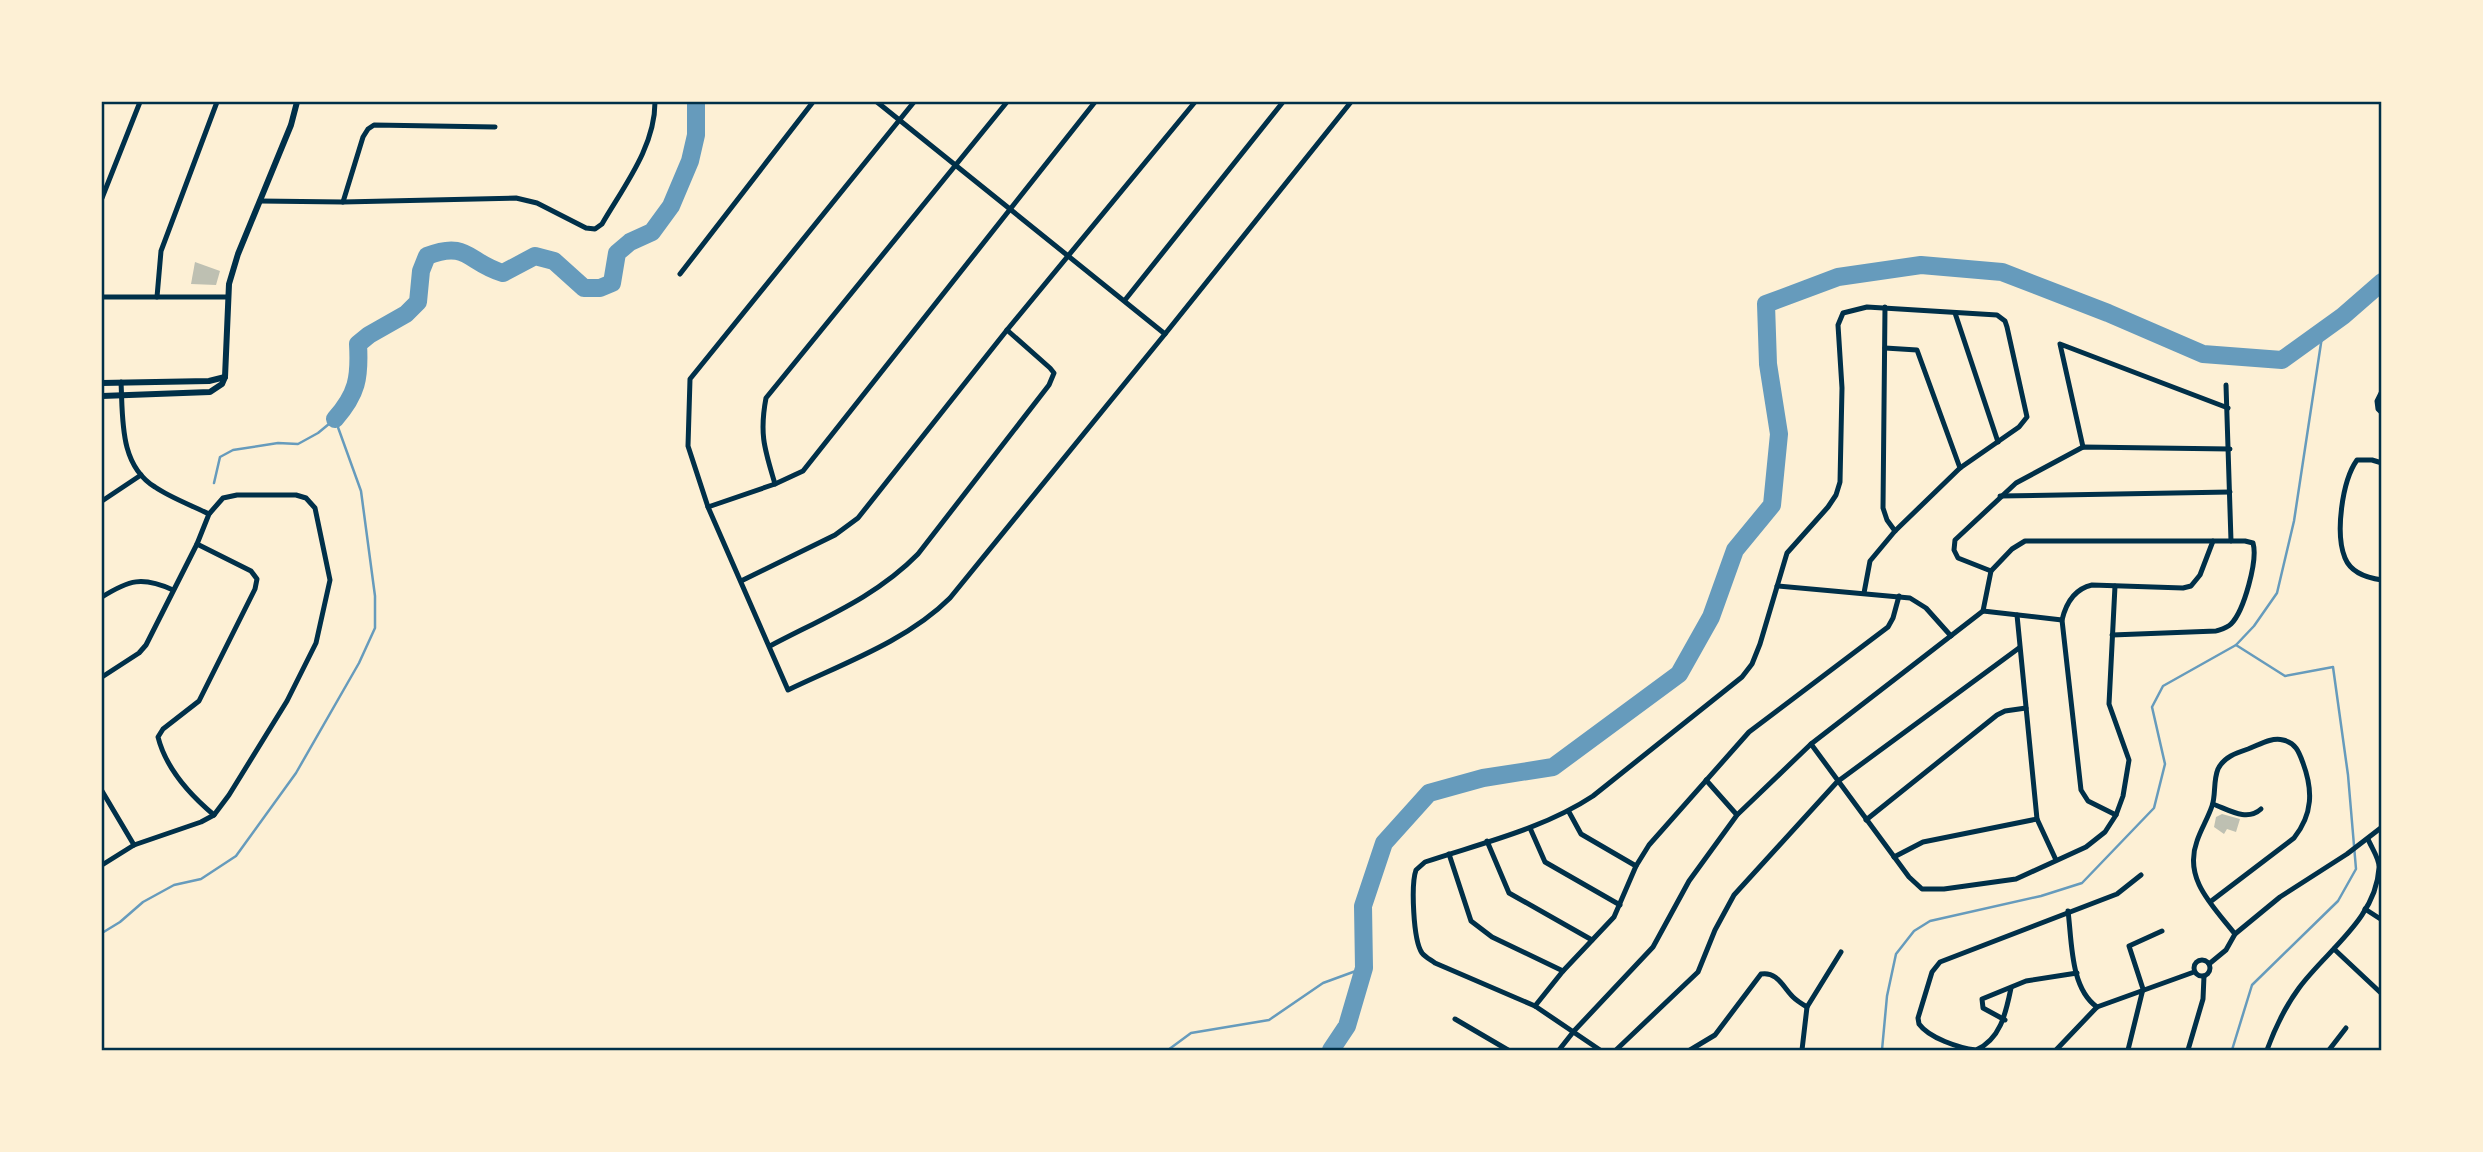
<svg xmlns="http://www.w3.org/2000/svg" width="2483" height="1152" viewBox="0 0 2483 1152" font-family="'Archivo Narrow',sans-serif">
<rect width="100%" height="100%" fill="#fdf0d5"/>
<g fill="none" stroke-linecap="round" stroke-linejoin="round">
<!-- stream -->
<g stroke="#669bbc" stroke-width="2.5">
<path d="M102,933L120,922L143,902L174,885L201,879L236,856L296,773L359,663L375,628V596L361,491L335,419L318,433L298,444L278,443L233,450L220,457L214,483"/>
<path d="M1168,1050L1191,1033L1269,1020L1323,983L1364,968"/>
<path d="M1882,1050L1887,996L1896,954L1914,931L1930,921L2041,896L2082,883L2154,808L2165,764L2152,707L2163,686L2236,645L2254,626L2277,593L2294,521L2323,330"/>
<path d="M2232,1050L2252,985L2338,901L2356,869L2348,775L2333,667L2285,676L2236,645"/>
</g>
<!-- river -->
<g stroke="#669bbc" stroke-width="18">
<path d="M335,419C357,394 360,378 358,344L369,335L406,314L418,302L421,271L427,256C468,240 468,263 503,273L535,256L554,261L584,288H600L612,283L617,253L630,242L652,232L671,206L690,161L696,135V102"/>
<path d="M1331,1050L1347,1026L1364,968L1363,906L1384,843L1429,793L1483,778L1553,767L1679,674L1711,617L1735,550L1772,505L1779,434L1768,364L1766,304L1838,277L1921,265L2002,272L2108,313L2203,354L2282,360L2343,316L2382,282"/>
</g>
</g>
<!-- building -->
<g fill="#bec0b2">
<path d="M195,262L220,271L216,285L191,284Z"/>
<path d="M2222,814L2240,819L2236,832L2227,829L2224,834L2214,827L2216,817Z"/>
</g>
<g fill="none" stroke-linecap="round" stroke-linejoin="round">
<!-- minor -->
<g stroke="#003049" stroke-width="5">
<path d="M877,102L1165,334"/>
<path d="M914,102L690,379L688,446L708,507L788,690C842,664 907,641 950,598L1165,334L1351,102"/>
<path d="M102,198L140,102"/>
<path d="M260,201L343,202L516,198L537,203L586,228L595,229L602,224C624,186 655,147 655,102"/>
<path d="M343,202L363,137L368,129L374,125L495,127"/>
<path d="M680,274L813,102"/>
<path d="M102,297H227"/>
<path d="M157,297L161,251L217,102"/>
<path d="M1125,300L1283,102"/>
<path d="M1885,307L1883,508L1887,520L1895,531"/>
<path d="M1955,313L1998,442"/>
<path d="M1885,348L1917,350L1960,468"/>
<path d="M121,382C123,418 119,465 155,487C171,498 191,505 209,514"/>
<path d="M2226,385L2231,541"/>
<path d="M2382,391L2377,401L2378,409L2382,413"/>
<path d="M2083,447L2060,344L2228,408"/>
<path d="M2382,463L2372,460H2357C2342,481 2335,534 2345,558C2351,573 2367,578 2382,580"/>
<path d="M775,484C765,450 759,435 766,398L1007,102"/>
<path d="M2000,496L2230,492"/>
<path d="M102,501L141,475"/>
<path d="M708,507L775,484L803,471L1095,102"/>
<path d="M197,544L251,571L257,579L255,589L199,701L163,729L158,737C166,769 189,794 214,815"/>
<path d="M1991,571L1958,558L1954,550L1955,540L2016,483L2083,447L2230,449"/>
<path d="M741,581L835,535L858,518L1007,330L1195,102"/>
<path d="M1777,586L1910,598L1926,608L1951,636"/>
<path d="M102,597C129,580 142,576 173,590"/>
<path d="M1983,611L1991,571L2012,549L2025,541H2245L2253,543C2258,560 2244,611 2231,624C2227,628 2222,629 2216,631L2112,635"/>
<path d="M1983,611L2062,620"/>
<path d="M2017,615L2037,819L2056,860"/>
<path d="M770,646C823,618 876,597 918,554L1049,385L1054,373L1050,368L1007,330"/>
<path d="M102,677L139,653L146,645L197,544L209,514L223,498L237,495H296L306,498L315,508L330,580L316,643L287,701L229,795L214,815L201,822L134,845L102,865"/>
<path d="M1811,744L1909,877L1922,889H1944L2016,879L2086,847L2105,832L2116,815L2123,796L2129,760L2109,704L2115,586"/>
<path d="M1706,780L1737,815"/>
<path d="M102,791L134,845"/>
<path d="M2213,804C2229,810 2247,822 2261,809"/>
<path d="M1569,812L1581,834L1636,866"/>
<path d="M2116,815L2088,801L2081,790L2062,620C2066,603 2074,589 2092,585L2183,588L2191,586L2200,575L2213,541"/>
<path d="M1866,820L1997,715L2005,711L2026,708"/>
<path d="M1530,828L1545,862L1620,905"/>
<path d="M1487,841L1509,893L1592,940"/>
<path d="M1449,854L1471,921L1492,937L1563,971"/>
<path d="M1894,857L1923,842L2037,819"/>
<path d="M2210,902L2294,838C2313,814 2313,790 2303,763C2299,752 2296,743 2283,740C2271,737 2259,745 2248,749C2236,753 2224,757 2218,769C2213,781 2216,795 2212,806C2208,818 2201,829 2197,841C2183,879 2213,906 2235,934"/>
<path d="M2365,909L2382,920"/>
<path d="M2068,911C2072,941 2070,988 2097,1007"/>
<path d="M2334,949L2382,994"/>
<circle cx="2202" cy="968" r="8"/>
<path d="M2209,964L2226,950L2235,934L2280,897L2347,854L2382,827"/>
<path d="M2011,988C2006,1012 2001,1039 1976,1050C1959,1048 1929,1038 1919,1024L1918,1018L1932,972L1940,962L2117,894L2141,875"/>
<path d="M1535,1006L1563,971L1614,917L1636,866L1649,845L1749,732L1888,627L1893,618L1899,596"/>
<path d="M1455,1019L1508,1050"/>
<path d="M2005,1020L1983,1008L1982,999L2026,981L2077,973"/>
<path d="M1559,1050L1574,1031L1653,947L1689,881L1737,815L1811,744L1983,611"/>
<path d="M1600,1050L1535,1006L1435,963C1431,960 1425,957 1422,953C1413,940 1411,884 1416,870L1425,862C1482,843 1543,829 1593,796L1742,677L1752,664L1760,644L1787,553L1828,507L1836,495L1840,482L1842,388L1838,325L1843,313L1867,307L1997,315L2005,321L2007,327L2027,417L2019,427L1960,468L1895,531L1870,561L1864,593"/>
<path d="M1616,1050L1698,972L1715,930L1734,895L1837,782L2019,648"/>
<path d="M1690,1050L1715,1035L1761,974C1777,971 1783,987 1793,997C1797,1001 1802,1004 1807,1007L1841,952"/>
<path d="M1802,1050L1807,1007"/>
<path d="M2056,1050L2097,1007L2194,972"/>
<path d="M2128,1050L2143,989L2129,946L2162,931"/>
<path d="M2188,1050L2203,999L2204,976"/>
<path d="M2267,1050C2275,1028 2285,1007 2299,988C2327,950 2376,919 2379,868C2380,859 2371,847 2368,839"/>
<path d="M2329,1050L2346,1028"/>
</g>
<!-- tertiary -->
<g stroke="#003049" stroke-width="6">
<path d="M102,383L209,381L225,377"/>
<path d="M102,396L210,392L222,384L225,377L229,284L238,254L291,125L297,102"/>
</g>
</g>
<!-- border -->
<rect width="2483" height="1152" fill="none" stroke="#fdf0d5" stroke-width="206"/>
<rect x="103" y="103" width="2277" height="946" fill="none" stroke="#003049" stroke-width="2.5"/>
</svg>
